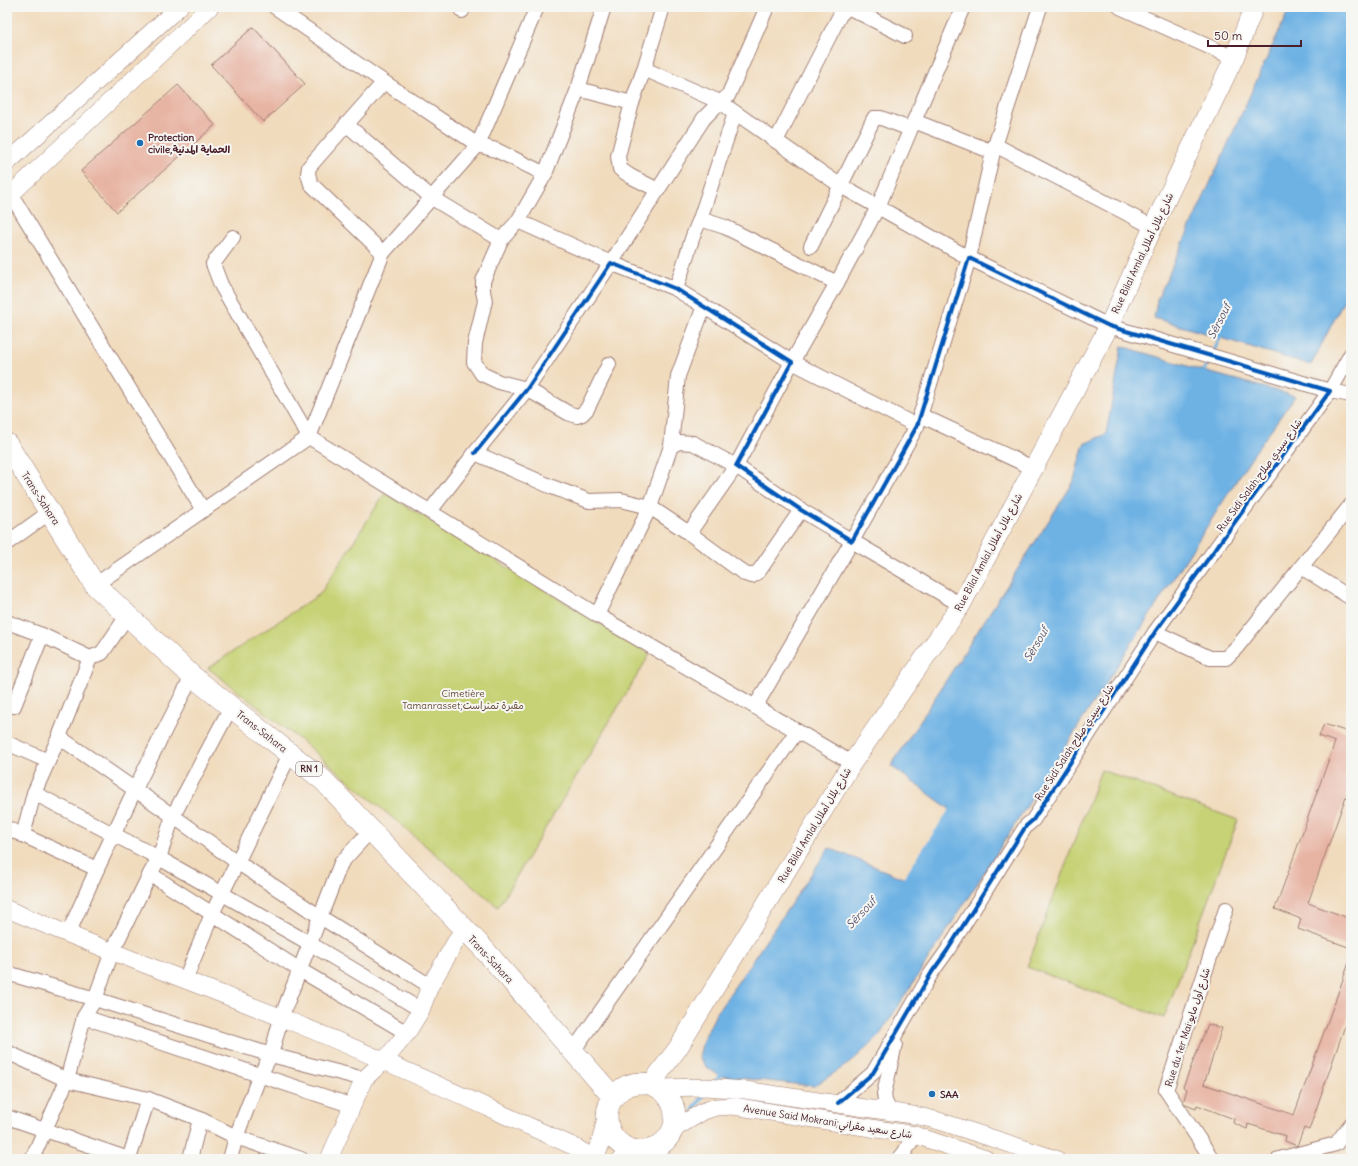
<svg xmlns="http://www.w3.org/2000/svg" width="1358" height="1166" viewBox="0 0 1358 1166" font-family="Delius,'Playpen Sans Arabic',sans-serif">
<rect width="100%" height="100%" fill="#f6f6f2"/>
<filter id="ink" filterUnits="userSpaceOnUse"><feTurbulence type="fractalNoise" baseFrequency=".025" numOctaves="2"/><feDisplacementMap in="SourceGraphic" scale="8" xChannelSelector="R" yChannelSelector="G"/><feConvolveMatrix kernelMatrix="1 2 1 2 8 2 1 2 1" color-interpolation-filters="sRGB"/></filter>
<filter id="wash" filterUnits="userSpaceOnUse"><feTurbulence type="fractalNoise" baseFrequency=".012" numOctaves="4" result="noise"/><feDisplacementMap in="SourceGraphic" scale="16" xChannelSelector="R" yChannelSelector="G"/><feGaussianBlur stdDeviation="0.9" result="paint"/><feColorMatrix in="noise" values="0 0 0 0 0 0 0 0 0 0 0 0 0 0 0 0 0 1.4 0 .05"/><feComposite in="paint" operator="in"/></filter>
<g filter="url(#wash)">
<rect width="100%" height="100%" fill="#f1dbbd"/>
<!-- green -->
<g fill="#c6d274" stroke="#887850">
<path d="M385,493L650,654L498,907L304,743L208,668L320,594Z"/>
<path d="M1101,770L1238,820L1164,1018L1027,967Z"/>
</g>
<!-- water -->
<g fill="#6eb2e4" stroke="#5c6888">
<path d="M1290,7H1351V287L1311,365L1154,318L1157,300Z"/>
<path d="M1122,346L1204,371L1295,396L1253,455L879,1036L851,1062L814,1086L720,1076L706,1067L699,1057L703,1040L716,1014L829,848L905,879L951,810L891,766L1073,483L1084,444L1106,434Z"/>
</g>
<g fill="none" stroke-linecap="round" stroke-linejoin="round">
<!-- stream -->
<g stroke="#6eb2e4" stroke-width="3.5">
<path d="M1212,354L1222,334"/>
<path d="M1202,373L1210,359"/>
<path d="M904,880L953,807"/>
<path d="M714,1083L723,1072"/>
<path d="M693,1110L706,1092"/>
<path d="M656,1159L674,1135"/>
</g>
</g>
<g id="blocks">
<!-- building -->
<g fill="#e7b3a2">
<path d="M253,27L305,84L263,122L211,65Z"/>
<path d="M178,85L215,125L117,212L81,171Z"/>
<path d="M1324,724L1351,733V782L1308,903L1351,919V948L1298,929L1301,919L1275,909L1335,742L1319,736Z"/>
<path d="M1351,957V1008L1309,1130L1304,1128L1297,1146L1285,1141L1286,1136L1248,1124L1247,1129L1233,1123L1234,1119L1197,1105L1196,1108L1183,1103L1187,1089L1183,1087L1208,1024L1222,1028L1204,1084L1294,1115Z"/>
</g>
</g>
</g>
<g filter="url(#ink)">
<use href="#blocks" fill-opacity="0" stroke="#9e7d74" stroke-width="1"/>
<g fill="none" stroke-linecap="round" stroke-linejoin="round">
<defs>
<g id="minor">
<path d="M275,7L384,82L478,145L496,150L545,174L578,89L632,103L644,69"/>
<path d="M663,7L644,69L720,102L728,96L767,7"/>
<path d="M1120,7L1234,58"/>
<path d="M462,11V7"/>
<path d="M578,89L604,7"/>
<path d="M632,103L618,156L620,169L630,176L658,190"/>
<path d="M914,121L963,7"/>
<path d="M346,124L432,198L501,240L518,221L545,174"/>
<path d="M776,141L840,15L845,10L850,8L905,36"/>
<path d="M995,145L1153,227"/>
<path d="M7,188L203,510"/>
<path d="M700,219L735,113"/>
<path d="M518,221L611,263L704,118L720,102L841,186L878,207L914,121L993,152"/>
<path d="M233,237L213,264L221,285L309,437L383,253L478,145L537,7"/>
<path d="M501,240L483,281V291L485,301L475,343L474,362L482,374L499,382L527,389L568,413L577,416L582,414L587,409L609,364"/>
<path d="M811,246L874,118H881L910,129"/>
<path d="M383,253L311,184L308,174L309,167L384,82"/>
<path d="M676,289L693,236L700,219L725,227L837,283"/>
<path d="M1351,354L1330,391L1351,395"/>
<path d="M920,415L1033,468"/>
<path d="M917,426L792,362L837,283L878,207L969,258L993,152L1040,7"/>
<path d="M671,446L678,376L704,306"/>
<path d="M475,453L527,389L611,263L676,289L792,362L736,466L801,510L852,541L917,426L969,258L1109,326L1330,391L1155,632L1033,820L1026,826L947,951L932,972L873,1073L838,1103"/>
<path d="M1351,505L1301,567L1351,598"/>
<path d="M430,511L475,453L552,487L589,501L621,500L650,507L689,533L745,574L752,576L759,571L801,510"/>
<path d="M7,543L50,512"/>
<path d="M95,585L309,437L597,615L852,763"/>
<path d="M597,615L650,507L671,446L679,442L693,443L736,466L689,533"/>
<path d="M7,622L42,635L90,658L102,653L127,616"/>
<path d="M1155,632L1210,658H1226L1237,647L1301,567"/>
<path d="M14,706L42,635"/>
<path d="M755,707L852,541L961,605"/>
<path d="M59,737L90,658"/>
<path d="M7,743L48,761"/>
<path d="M34,793L159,858L173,816L231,707"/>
<path d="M7,828L97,869L68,934"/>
<path d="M23,835L34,793L59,737L173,816L237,862L319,916L430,986"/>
<path d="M97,869L135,789L192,676"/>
<path d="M150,874L159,858L309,943L421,1010"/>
<path d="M7,973L95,999L271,1055L364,1079"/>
<path d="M185,980L212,914L290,754"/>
<path d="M84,1017L353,1106"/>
<path d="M573,1051L797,731"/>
<path d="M7,1052L67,1080L148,1099L200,1119L236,1137L301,1159"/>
<path d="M890,1112L885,1101L884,1094L895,1044"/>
<path d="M7,1117L129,1159"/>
<path d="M32,1159L67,1080L84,1017L95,999L112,952L150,874L300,970L407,1033"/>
<path d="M129,1159L148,1099"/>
<path d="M190,1159L200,1119"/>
<path d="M230,1159L236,1137L260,1075L271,1055L281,1018L341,863L370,831"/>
<path d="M899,1159L904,1153L915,1135"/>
<path d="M1212,1159L1166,1090L1226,909"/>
<path d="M1279,1159L1336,1144L1351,1124"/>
</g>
<g id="tertiary">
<path d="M7,163L179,7"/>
<path d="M7,198L210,7"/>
<path d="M7,909C97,947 189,981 280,1017C380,1057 477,1103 575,1147L595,1159"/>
<path d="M659,1088L705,1087L745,1090L919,1116L939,1121L1056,1159"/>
<path d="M672,1130L704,1111L716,1107L733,1106L915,1135L986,1159"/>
<path d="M329,1159L364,1079L384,1061L407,1033L421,1010L430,986L463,929"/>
</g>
<g id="secondary">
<path d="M651,1084L678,1048L852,763L961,605L1109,326L1153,227L1234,58L1254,7"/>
<path d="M594,1159L602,1139L607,1117"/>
<path d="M622,1159L640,1151"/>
</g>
<g id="primary">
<path d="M7,444L95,585L192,676L323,780L481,946L613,1097"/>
<circle cx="641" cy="1117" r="34"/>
</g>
</defs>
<!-- minor casing -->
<use href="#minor" stroke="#9e7d74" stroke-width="16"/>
<!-- tertiary casing -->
<use href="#tertiary" stroke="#9e7d74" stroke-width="18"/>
<!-- secondary casing -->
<use href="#secondary" stroke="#9e7d74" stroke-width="20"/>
<!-- primary casing -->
<use href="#primary" stroke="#9e7d74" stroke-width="22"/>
<!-- minor -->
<use href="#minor" stroke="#fff" stroke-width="14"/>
<!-- tertiary -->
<use href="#tertiary" stroke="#fff" stroke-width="17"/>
<!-- secondary -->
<use href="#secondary" stroke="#fff" stroke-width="19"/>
<!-- primary -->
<use href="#primary" stroke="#fff" stroke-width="21"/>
<defs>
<path id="cycleway" d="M475,453L527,389L611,263L676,289L792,362L736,466L801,510L852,541L917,426L969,258L1109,326L1330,391L1155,632L1033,820L1026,826L947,951L932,972L873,1073L838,1103"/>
</defs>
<!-- cycleway casing -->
<use href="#cycleway" stroke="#f6f6f2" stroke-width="6"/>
<!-- cycleway -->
<use href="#cycleway" stroke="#0057b8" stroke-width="4"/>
</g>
</g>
<!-- markers -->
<g fill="#1f6fb2" stroke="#f6f6f2" stroke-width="1.5">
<circle cx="140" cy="143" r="4"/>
<circle cx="932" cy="1094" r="4"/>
</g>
<g text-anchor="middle" stroke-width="4" stroke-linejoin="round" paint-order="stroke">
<!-- shield labels -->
<rect fill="#f6f6f2" stroke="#7e6067" stroke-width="1" x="296" y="762" width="26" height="14" rx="3"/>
<g font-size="9" font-weight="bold" fill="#4a1f2b">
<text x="309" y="772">RN 1</text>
</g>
<!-- poi labels -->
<g font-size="10" font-weight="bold" fill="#4a1f2b" stroke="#f6f6f2" text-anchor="start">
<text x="148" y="141">Protection<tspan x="148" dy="12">civile;الحماية المدنية</tspan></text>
<text x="940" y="1098">SAA</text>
</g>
<!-- street labels -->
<g font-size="10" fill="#4a1f2b" stroke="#f6f6f2">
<text transform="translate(1142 253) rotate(-65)" y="4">Rue Bilal Amlal,شارع بلال أملال</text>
<text transform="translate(1259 475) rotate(-54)" y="4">Rue Sidi Salah;شارع سيدي صلاح</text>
<text transform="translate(41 498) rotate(57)" y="4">Trans-Sahara</text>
<text transform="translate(988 552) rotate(-62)" y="4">Rue Bilal Amlal,شارع بلال أملال</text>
<text transform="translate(262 731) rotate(38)" y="4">Trans-Sahara</text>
<text transform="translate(1074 742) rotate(-57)" y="4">Rue Sidi Salah;شارع سيدي صلاح</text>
<text transform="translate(814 825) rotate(-59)" y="4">Rue Bilal Amlal,شارع بلال أملال</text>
<text transform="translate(491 959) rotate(47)" y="4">Trans-Sahara</text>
<text transform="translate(1187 1027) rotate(-72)" y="4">Rue du 1er Mai;شارع أول مايو</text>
<text transform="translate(828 1121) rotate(9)" y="4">Avenue Said Mokrani;شارع سعيد مقراني</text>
</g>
<!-- park labels -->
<g font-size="10" fill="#694c3d" stroke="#f6f6f2">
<text x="463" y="697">Cimetière<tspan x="463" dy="12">Tamanrasset;مقبرة تمنراست</tspan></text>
</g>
<!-- water labels -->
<g font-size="11" font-style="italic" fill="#57526c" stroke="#f6f6f2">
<text transform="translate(1219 321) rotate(-63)" y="4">Sêrsouf</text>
<text transform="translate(1036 644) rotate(-60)" y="4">Sêrsouf</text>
<text transform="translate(861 913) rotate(-47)" y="4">Sêrsouf</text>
</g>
</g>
<!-- margin -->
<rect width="1358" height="1166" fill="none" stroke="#f6f6f2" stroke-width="24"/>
<!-- scale -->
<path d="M1208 40v6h93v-6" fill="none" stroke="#4a1f2b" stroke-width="2"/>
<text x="1214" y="40" font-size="12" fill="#4a1f2b" stroke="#f6f6f2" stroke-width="3" paint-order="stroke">50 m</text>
</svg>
